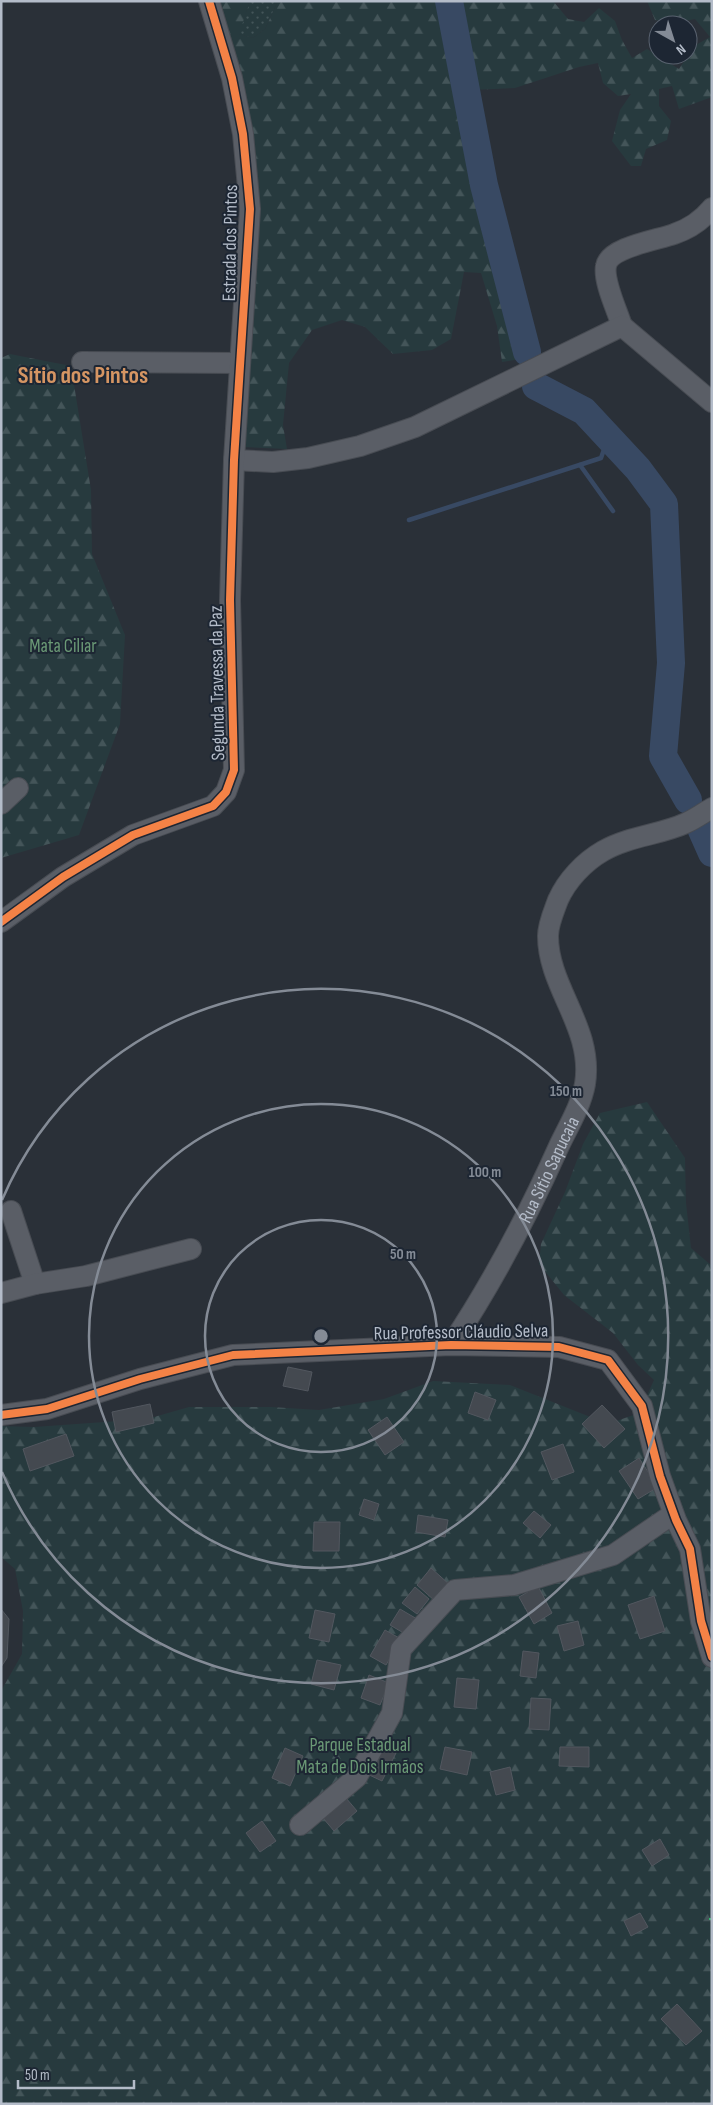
<svg xmlns="http://www.w3.org/2000/svg" width="713" height="2105" viewBox="0 0 713 2105" font-family="'Sofia Sans Condensed',sans-serif">
<defs>
<pattern id="grass-dots" width="8" height="8" patternUnits="userSpaceOnUse" patternTransform="scale(1.25)"><rect width="8" height="8" fill="#273a3e"/><path d="M2 2h.1M6 6h.1" fill="none" stroke="#445559" stroke-width="1.8" stroke-linecap="round"/></pattern>
<pattern id="forest-firs" width="22" height="20" patternUnits="userSpaceOnUse" patternTransform="scale(1.25)"><rect width="22" height="20" fill="#273a3e"/><path d="M5 1l3.5 6h-7zM16 11l3.5 6h-7z" fill="#445559"/></pattern>
<pattern id="wetland-marsh" width="20" height="14" patternUnits="userSpaceOnUse" patternTransform="scale(1.25)"><rect width="20" height="14" fill="#273a3e"/><path d="M1 5h8M5 5V1M11 12h8M15 12V8" fill="none" stroke="#445559"/></pattern>
</defs>
<rect width="100%" height="100%" fill="#2a3038"/>
<!-- grass -->
<path fill="url(#grass-dots)" d="M247,1H278L265,29L253,38L238,34L249,4Z"/>
<!-- forest -->
<g fill="url(#forest-firs)">
<path d="M215,1H247L249,4L239,34L253,38L265,29L278,1H446L480,183L491,228L515,345L520,359L502,362L497,326L481,273L464,272L451,339L432,350L393,354L365,327L342,320L312,330L289,363L283,425L287,449L242,447L256,227Z"/>
<path d="M453,1H553L568,19L584,22L599,8L615,21L622,40L632,58L647,49L679,69L694,46L710,37L695,19L674,23L655,20L647,1H712V97L679,109L672,86L659,89V106L671,121L667,140L646,149L641,166H631L612,141L620,110L631,94L618,96L603,83L598,63L579,67L515,88L471,90Z"/>
<path d="M10,354L71,366L91,490L92,554L125,635L120,724L79,835L1,858V358Z"/>
<path d="M647,1102L685,1158L686,1203L691,1248L712,1266V2104H1V1691L22,1654L23,1611L15,1569L1,1557V1426L34,1427L147,1419L189,1407H271L319,1410L384,1399L433,1381L510,1385L608,1424L639,1413L654,1380L638,1365L613,1333L564,1295L539,1264L541,1244L565,1192L583,1144L600,1113Z"/>
</g>
<!-- wetland -->
<path fill="url(#wetland-marsh)" d="M446,1H453L493,200L532,354L520,359L515,345L491,228L480,183Z"/>
<g fill="none" stroke-linecap="round" stroke-linejoin="round">
<!-- stream -->
<g stroke="#384963" stroke-width="4.5">
<path d="M580,465L613,511"/>
<path d="M409,520L601,458L608,438"/>
</g>
<!-- river -->
<g stroke="#384963" stroke-width="28">
<path d="M449,1L484,185L527,352"/>
<path d="M536,386L584,411L638,469L664,504L671,663L663,756L688,800"/>
<path d="M700,826L712,853"/>
</g>
</g>
<!-- building -->
<g fill="#444950" stroke="#52575f">
<path d="M288,1367L312,1372L308,1391L283,1386Z"/>
<path d="M475,1392L496,1400L488,1420L468,1413Z"/>
<path d="M150,1404L154,1423L116,1432L112,1412Z"/>
<path d="M602,1405L625,1429L604,1448L582,1424Z"/>
<path d="M387,1417L404,1442L385,1455L368,1430Z"/>
<path d="M66,1434L74,1456L30,1471L23,1449Z"/>
<path d="M563,1444L574,1472L552,1480L541,1452Z"/>
<path d="M639,1458L658,1487L638,1499L619,1471Z"/>
<path d="M364,1499L379,1504L374,1520L359,1515Z"/>
<path d="M534,1511L551,1525L540,1538L523,1523Z"/>
<path d="M418,1515L448,1520L445,1537L416,1532Z"/>
<path d="M314,1522H340L339,1551H313Z"/>
<path d="M431,1568L450,1585L435,1601L417,1585Z"/>
<path d="M538,1586L552,1613L534,1624L519,1597Z"/>
<path d="M415,1587L429,1599L417,1614L402,1603Z"/>
<path d="M654,1596L665,1631L640,1639L628,1605Z"/>
<path d="M1,1609L9,1619L7,1658L1,1667Z"/>
<path d="M400,1609L417,1619L407,1635L390,1625Z"/>
<path d="M315,1610L335,1614L329,1642L309,1638Z"/>
<path d="M578,1621L584,1645L564,1651L557,1626Z"/>
<path d="M385,1630L401,1639L386,1665L370,1656Z"/>
<path d="M523,1651L539,1653L536,1678L520,1676Z"/>
<path d="M317,1660L341,1665L334,1690L311,1684Z"/>
<path d="M369,1675L389,1683L380,1705L361,1698Z"/>
<path d="M457,1678L479,1680L476,1709L454,1707Z"/>
<path d="M531,1698L551,1699L549,1730L529,1729Z"/>
<path d="M379,1745L396,1753L382,1781L365,1773Z"/>
<path d="M445,1747L472,1752L467,1775L440,1769Z"/>
<path d="M560,1747H589V1767L559,1766Z"/>
<path d="M285,1748L303,1756L290,1786L272,1778Z"/>
<path d="M510,1767L515,1790L496,1795L490,1772Z"/>
<path d="M346,1798L357,1811L334,1831L323,1818Z"/>
<path d="M262,1821L276,1841L260,1852L246,1833Z"/>
<path d="M660,1839L669,1855L652,1866L642,1850Z"/>
<path d="M640,1913L648,1927L631,1936L624,1921Z"/>
<path d="M677,2004L702,2031L686,2045L661,2019Z"/>
</g>
<g fill="none" stroke-linecap="round" stroke-linejoin="round">
<defs>
<g id="minor">
<path d="M622,326C617,310 603,281 606,266C609,247 658,240 674,234C689,229 702,220 712,208"/>
<path d="M82,362L239,363"/>
<path d="M234,460L273,462L308,458L360,446L415,427L622,326L712,402"/>
<path d="M1,804L18,788"/>
<path d="M1,922L63,877L133,835L213,806L226,792L234,770L230,600L234,460L250,209L243,134L232,78L209,1"/>
<path d="M11,1211L35,1284"/>
<path d="M1,1293L35,1284L86,1276L191,1249"/>
<path id="s1" d="M451,1345C493,1282 528,1215 559,1146C568,1127 581,1106 585,1084C594,1028 548,988 548,936C548,924 554,911 558,900C567,880 584,862 603,851C629,836 660,835 686,823C695,819 703,813 712,808"/>
<path d="M1,1415L47,1409L140,1379L233,1355L451,1345L559,1347L608,1360L642,1406L660,1476L676,1520L690,1549L701,1621L712,1657"/>
<path d="M300,1825L357,1777L392,1713L401,1649L455,1590L514,1585L613,1555L673,1514"/>
</g>
</defs>
<!-- minor casing -->
<use href="#minor" stroke="#484c53" stroke-width="22"/>
<!-- minor -->
<use href="#minor" stroke="#5a5e66" stroke-width="20"/>
<!-- quiet -->
<path stroke="#33b770" stroke-width="6" stroke-dasharray="12 6" stroke-linecap="butt" d="M712,1918V1920"/>
<defs>
<g id="cycleway">
<path d="M1,922L63,877L133,835L213,806L226,792L234,770L230,600L234,460L250,209L243,134L232,78L209,1"/>
<path d="M1,1415L47,1409L140,1379L233,1355L451,1345L559,1347L608,1360L642,1406L660,1476L676,1520L690,1549L701,1621L712,1657"/>
</g>
</defs>
<!-- cycleway casing -->
<use href="#cycleway" stroke="#1d2633" stroke-width="11"/>
<!-- cycleway -->
<use href="#cycleway" stroke="#f48246" stroke-width="8"/>
</g>
<!-- distance rings -->
<g fill="none" stroke="#848b96" stroke-width="2.5">
<circle cx="321" cy="1336" r="116"/>
<circle cx="321" cy="1336" r="232"/>
<path d="M2 1200A347 347 0 1 1 2 1472"/>
</g>
<g text-anchor="middle" stroke-width="4" stroke-linejoin="round" paint-order="stroke">
<!-- street labels -->
<g font-size="19" fill="#b4bcc9" stroke="#1d2633">
<text transform="translate(229 243) rotate(-89)" y="7">Estrada dos Pintos</text>
<text transform="translate(216 683) rotate(-91)" y="7">Segunda Travessa da Paz</text>
<text dy="7" stroke="none"><textPath href="#s1" startOffset="201">Rua Sítio Sapucaia</textPath></text>
<text transform="translate(461 1331) rotate(-1)" y="7">Rua Professor Cláudio Selva</text>
</g>
<!-- park labels -->
<g font-size="19" fill="#6b9a76" stroke="#1d2633">
<text x="63" y="652">Mata Ciliar</text>
<text x="360" y="1751">Parque Estadual<tspan x="360" dy="22">Mata de Dois Irmãos</tspan></text>
</g>
<!-- district labels -->
<g font-size="24" font-weight="bold" fill="#d59563" stroke="#1d2633">
<text x="83" y="383">Sítio dos Pintos</text>
</g>
</g>
<circle cx="321" cy="1336" r="8" fill="#848b96" stroke="#1d2633" stroke-width="2.5"/>
<g font-size="15" text-anchor="middle" font-weight="bold" fill="#848b96" stroke="#1d2633" stroke-width="4" stroke-linejoin="round" paint-order="stroke">
<text x="566" y="1096">150 m</text>
<text x="485" y="1177">100 m</text>
<text x="403" y="1259">50 m</text>
</g>
<!-- border -->
<rect width="713" height="2105" fill="none" stroke="#b4bcc9" stroke-width="5"/>
<!-- north arrow -->
<g transform="translate(673 40) rotate(141)"><circle r="24" fill="#1d2633" stroke="#59626f"/>
<path d="M0-4L9 19L0 12L-9 19Z" fill="#848b96"/>
<text y="-8" font-size="14" font-weight="bold" text-anchor="middle" fill="#b4bcc9">N</text>
</g>
<!-- scale -->
<path d="M18 2080v8h116v-8" fill="none" stroke="#b4bcc9" stroke-width="2.5"/>
<text x="25" y="2080" font-size="15" fill="#b4bcc9" stroke="#1d2633" stroke-width="4" paint-order="stroke">50 m</text>
</svg>
